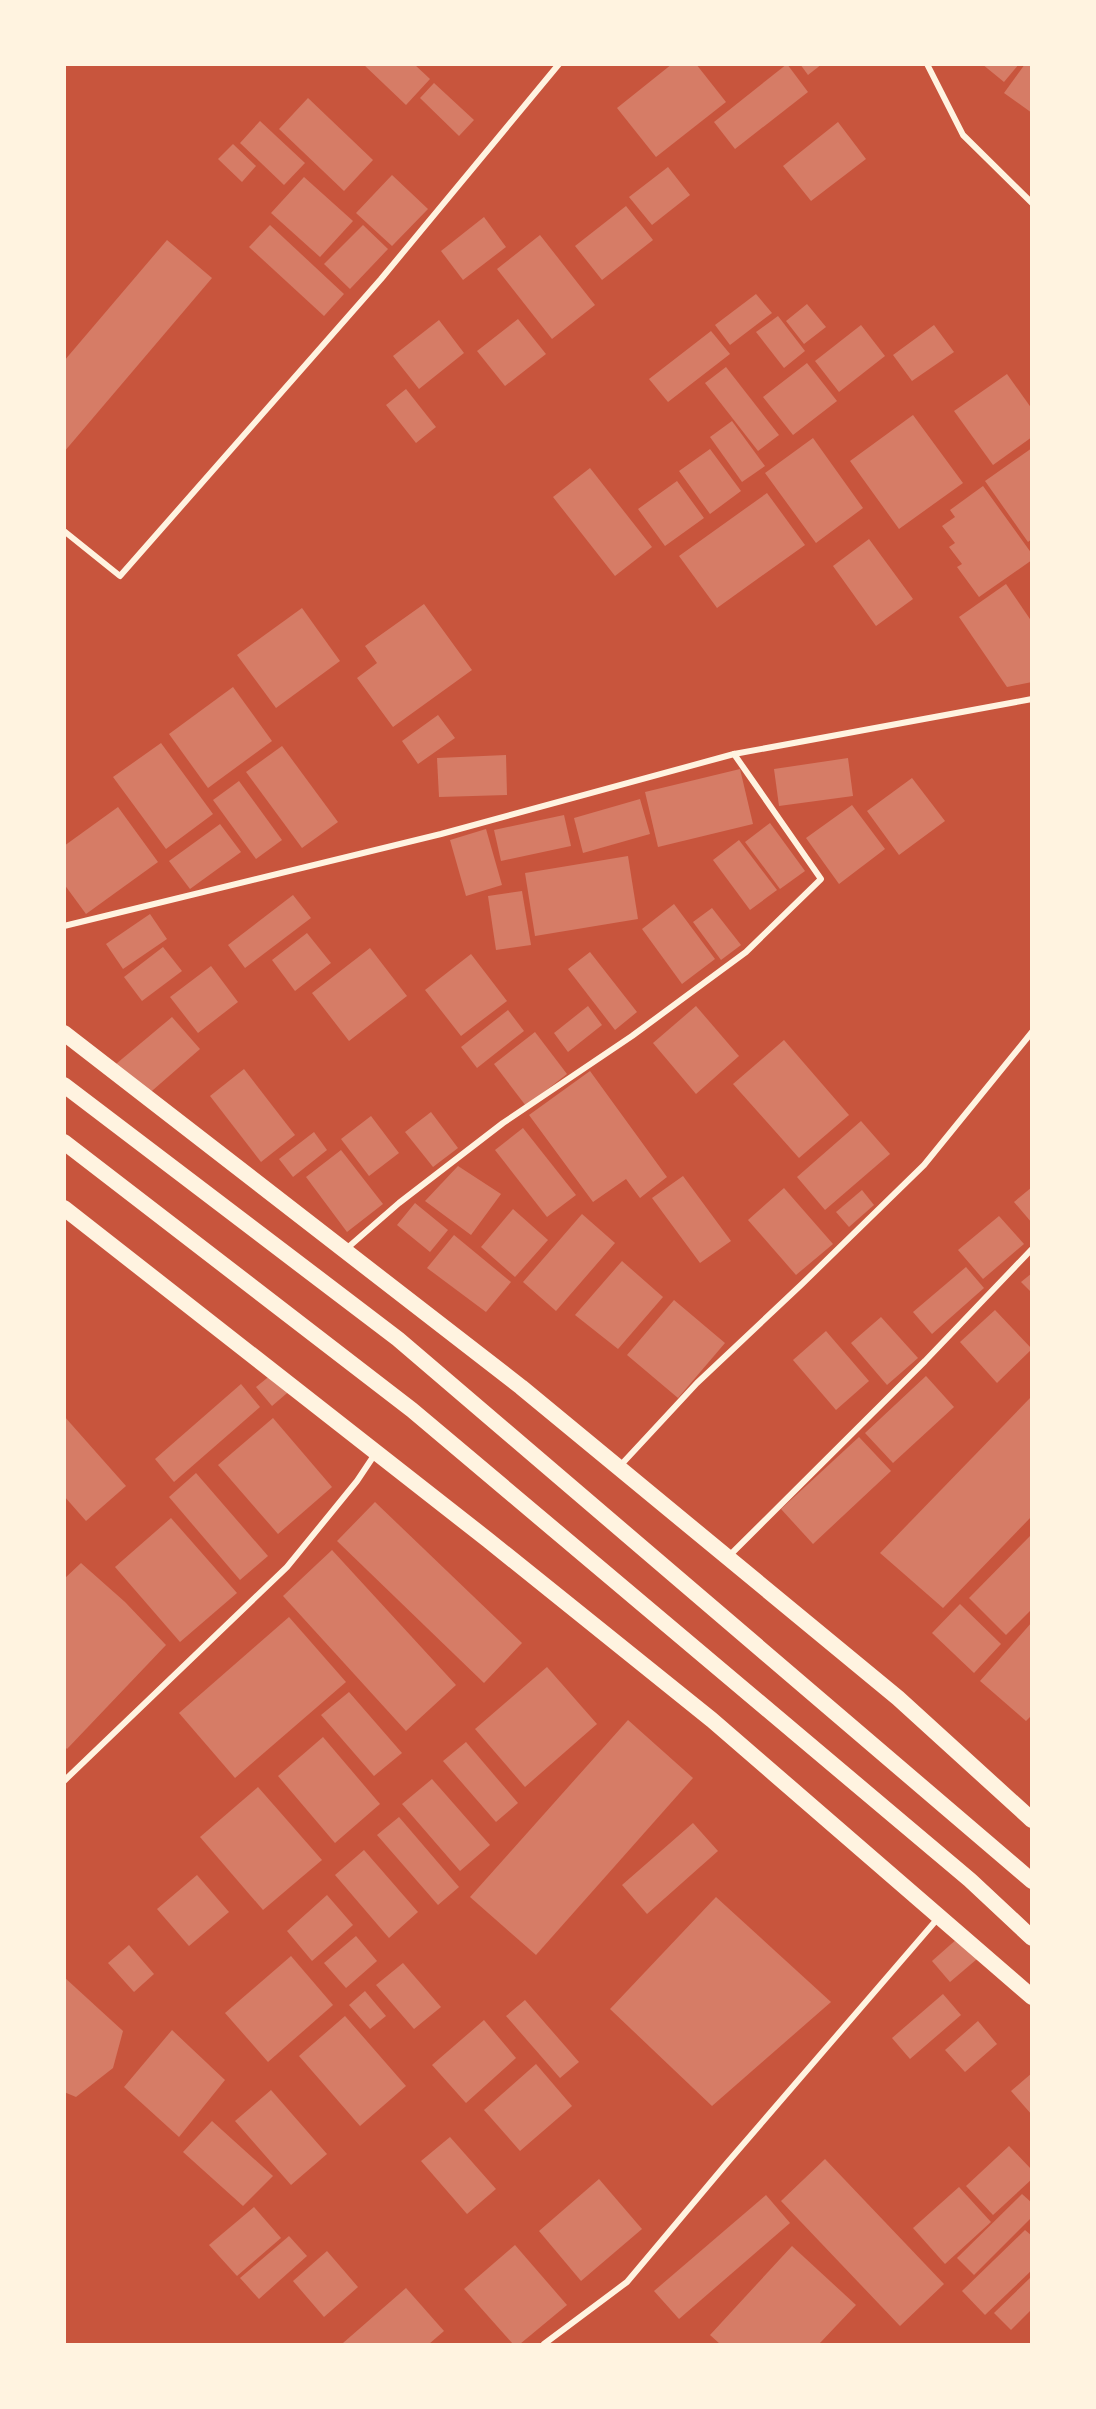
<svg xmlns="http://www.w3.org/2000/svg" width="1096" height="2409" viewBox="0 0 1096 2409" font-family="'Golos Text',sans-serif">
<rect width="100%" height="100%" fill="#c8553d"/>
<!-- building -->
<g fill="#d67c66">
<path d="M363,64H414L430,79L406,105Z"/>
<path d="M672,64H696L726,102L656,157L617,108Z"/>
<path d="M787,64L808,92L735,149L714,122Z"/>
<path d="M800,64H822L808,75Z"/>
<path d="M982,64H1019L1004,82Z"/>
<path d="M1025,64H1032V113L1004,93Z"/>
<path d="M434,83L474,120L459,136L420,98Z"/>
<path d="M308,98L373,160L344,191L279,129Z"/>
<path d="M260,121L305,163L284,185L240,143Z"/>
<path d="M838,122L866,159L811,201L783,166Z"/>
<path d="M233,144L256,166L242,182L218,159Z"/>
<path d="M668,167L690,195L652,225L629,197Z"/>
<path d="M392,175L428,209L392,246L356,213Z"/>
<path d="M304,177L353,221L320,257L271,213Z"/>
<path d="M626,206L653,240L602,280L575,246Z"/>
<path d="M484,217L506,247L463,280L441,251Z"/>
<path d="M270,225L344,294L324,316L249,247Z"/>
<path d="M363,225L388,249L350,289L324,264Z"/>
<path d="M540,235L595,305L552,339L497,269Z"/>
<path d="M167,240L212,278L64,452V361Z"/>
<path d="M756,294L772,313L730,345L715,325Z"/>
<path d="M807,304L826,327L804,344L786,321Z"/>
<path d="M778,316L805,351L784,368L756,332Z"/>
<path d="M518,319L546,354L505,386L477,351Z"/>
<path d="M439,320L464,353L419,389L393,356Z"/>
<path d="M861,325L885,356L839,392L815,361Z"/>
<path d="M934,325L954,352L912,381L893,355Z"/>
<path d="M711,331L730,354L668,402L649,379Z"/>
<path d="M807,363L837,401L793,435L763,397Z"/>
<path d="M726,367L779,435L758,451L705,383Z"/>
<path d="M1007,374L1032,409V437L993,465L954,411Z"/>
<path d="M406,389L436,427L416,443L386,405Z"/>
<path d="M913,415L963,483L899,529L850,461Z"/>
<path d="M732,421L765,466L742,482L710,437Z"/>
<path d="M813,438L863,508L816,543L765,473Z"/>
<path d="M1032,448V539L1028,542L985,481Z"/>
<path d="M710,449L741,491L710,514L679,471Z"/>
<path d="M590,468L652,547L615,576L553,497Z"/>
<path d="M677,481L704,518L665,546L638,509Z"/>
<path d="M983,486L1032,554V560L979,597L957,567L962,564L949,547L955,543L942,526L955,517L950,510Z"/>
<path d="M767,493L805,545L717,608L679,556Z"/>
<path d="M869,539L913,599L876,626L833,566Z"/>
<path d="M1006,584L1032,622V682L1007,687L959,617Z"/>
<path d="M424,604L472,670L393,727L357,678L377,663L365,646Z"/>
<path d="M302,608L340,661L276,708L237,655Z"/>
<path d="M233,687L272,741L208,788L169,734Z"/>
<path d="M438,715L455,738L418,764L402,741Z"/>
<path d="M161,743L213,814L166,849L113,777Z"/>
<path d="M282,746L338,822L302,848L246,772Z"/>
<path d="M506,755L507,795L439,797L437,758Z"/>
<path d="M848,758L853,796L779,806L774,769Z"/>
<path d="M740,769L753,824L658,847L645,792Z"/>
<path d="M912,778L945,821L899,855L867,811Z"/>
<path d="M239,781L282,840L256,859L213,800Z"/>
<path d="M640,799L650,834L583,853L574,818Z"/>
<path d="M852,805L885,849L839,884L806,838Z"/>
<path d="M118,807L158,862L86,914L64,884V846Z"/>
<path d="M564,815L571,846L501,861L494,830Z"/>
<path d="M770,823L805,871L780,889L745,842Z"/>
<path d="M220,824L241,852L190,889L169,861Z"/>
<path d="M486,829L502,885L466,896L450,840Z"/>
<path d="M739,840L777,890L750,910L713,860Z"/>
<path d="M628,856L638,919L535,936L525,873Z"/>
<path d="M522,891L531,945L496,950L488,896Z"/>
<path d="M293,895L311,918L245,968L228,945Z"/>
<path d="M674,904L715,959L682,984L642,929Z"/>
<path d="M712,908L741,945L721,960L693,922Z"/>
<path d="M150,914L167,939L123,969L106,944Z"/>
<path d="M307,933L331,963L295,991L272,960Z"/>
<path d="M163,947L182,971L142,1001L124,977Z"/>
<path d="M370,948L407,996L349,1041L312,993Z"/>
<path d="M590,952L637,1012L615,1030L568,969Z"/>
<path d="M471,954L507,1001L461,1036L425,990Z"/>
<path d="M211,966L238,1002L198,1033L170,997Z"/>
<path d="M588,1006L602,1025L568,1052L554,1033Z"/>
<path d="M696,1006L739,1056L696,1094L653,1043Z"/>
<path d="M508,1010L524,1031L477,1068L461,1047Z"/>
<path d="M172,1017L200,1049L145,1097L116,1064Z"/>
<path d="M535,1032L567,1074L526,1106L494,1064Z"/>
<path d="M784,1040L849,1115L799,1158L733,1084Z"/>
<path d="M244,1069L295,1135L261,1162L210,1096Z"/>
<path d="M590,1071L667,1177L640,1198L626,1179L593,1202L529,1115Z"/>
<path d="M431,1112L458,1148L433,1167L405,1132Z"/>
<path d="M371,1116L399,1153L369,1176L341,1139Z"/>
<path d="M861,1121L890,1154L825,1210L797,1177Z"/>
<path d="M523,1128L576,1195L547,1217L495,1150Z"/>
<path d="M314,1132L327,1150L293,1177L279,1159Z"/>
<path d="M341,1150L383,1204L347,1232L306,1177Z"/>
<path d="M458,1166L501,1194L471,1235L425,1201Z"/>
<path d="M683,1176L731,1241L700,1263L652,1198Z"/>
<path d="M1032,1187V1223L1014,1202Z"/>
<path d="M784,1188L833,1244L796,1275L748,1220Z"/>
<path d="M862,1190L874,1205L849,1227L836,1212Z"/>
<path d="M415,1203L448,1230L430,1252L397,1225Z"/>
<path d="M513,1209L548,1240L515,1277L481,1247Z"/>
<path d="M582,1214L615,1243L556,1311L523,1282Z"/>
<path d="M999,1216L1024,1244L983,1279L958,1250Z"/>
<path d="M454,1235L511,1282L486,1312L427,1268Z"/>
<path d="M622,1261L663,1297L618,1349L575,1315Z"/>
<path d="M966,1267L984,1288L932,1334L913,1312Z"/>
<path d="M1032,1273V1293L1021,1282Z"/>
<path d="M674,1300L725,1343L678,1398L627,1355Z"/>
<path d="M995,1310L1032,1349L997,1383L960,1342Z"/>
<path d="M881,1317L918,1358L887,1385L851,1343Z"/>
<path d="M826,1331L869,1381L836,1410L793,1360Z"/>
<path d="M277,1370L293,1388L272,1406L256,1387Z"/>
<path d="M926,1376L954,1407L893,1463L865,1433Z"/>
<path d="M241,1384L260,1407L174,1482L155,1459Z"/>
<path d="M1032,1396V1516L943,1608L880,1553Z"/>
<path d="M64,1416L126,1486L86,1521L64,1496Z"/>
<path d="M273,1418L332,1487L278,1534L218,1465Z"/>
<path d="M859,1437L891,1471L813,1544L781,1509Z"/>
<path d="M196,1473L268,1556L240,1580L169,1497Z"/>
<path d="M375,1502L522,1643L484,1683L337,1541Z"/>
<path d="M171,1518L237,1593L180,1642L115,1567Z"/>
<path d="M1032,1534V1609L1006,1635L969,1598Z"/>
<path d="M332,1550L456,1685L406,1731L283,1596Z"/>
<path d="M81,1563L125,1602L166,1645L67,1749L64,1746V1579Z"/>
<path d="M960,1604L1001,1644L974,1673L932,1633Z"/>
<path d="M289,1617L346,1682L235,1778L179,1713Z"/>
<path d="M1032,1622V1715L1026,1721L980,1681Z"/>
<path d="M547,1667L597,1724L525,1787L475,1729Z"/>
<path d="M349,1692L402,1753L374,1776L321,1715Z"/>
<path d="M628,1720L693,1778L536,1955L470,1897Z"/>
<path d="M323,1737L380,1804L335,1843L278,1776Z"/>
<path d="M466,1742L518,1803L496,1822L443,1761Z"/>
<path d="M432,1779L490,1845L460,1871L402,1804Z"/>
<path d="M258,1787L322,1860L263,1910L200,1837Z"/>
<path d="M399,1817L459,1887L438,1905L377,1835Z"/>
<path d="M693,1823L718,1851L647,1914L622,1885Z"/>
<path d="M364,1850L418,1912L389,1938L335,1875Z"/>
<path d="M197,1875L229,1912L189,1946L157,1909Z"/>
<path d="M327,1895L353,1925L312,1961L287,1931Z"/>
<path d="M716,1897L831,2002L712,2106L610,2009Z"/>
<path d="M356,1936L377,1961L346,1988L324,1963Z"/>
<path d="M958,1938L977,1959L950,1982L932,1961Z"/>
<path d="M129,1945L154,1974L134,1992L108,1963Z"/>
<path d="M291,1956L333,2005L268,2062L225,2013Z"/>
<path d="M403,1963L441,2007L414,2029L376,1985Z"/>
<path d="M64,1977L123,2031L113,2068L76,2097L64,2092Z"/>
<path d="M365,1991L386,2016L370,2029L349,2005Z"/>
<path d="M943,1994L961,2015L910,2059L892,2038Z"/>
<path d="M525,2000L579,2062L560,2078L506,2016Z"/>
<path d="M345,2016L406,2086L360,2126L299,2056Z"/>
<path d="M484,2020L516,2058L466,2103L432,2065Z"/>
<path d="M978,2021L997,2044L965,2072L945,2050Z"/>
<path d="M172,2030L225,2080L179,2137L124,2087Z"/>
<path d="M536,2064L572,2106L520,2151L484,2110Z"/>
<path d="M1032,2073V2115L1011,2091Z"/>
<path d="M271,2090L327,2154L291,2185L235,2121Z"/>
<path d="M212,2121L273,2176L243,2206L183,2152Z"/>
<path d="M450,2137L496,2189L467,2214L421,2161Z"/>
<path d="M1009,2146L1032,2170V2179L993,2215L966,2186Z"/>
<path d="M825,2159L944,2284L900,2326L781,2201Z"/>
<path d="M599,2179L642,2229L581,2281L539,2231Z"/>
<path d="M959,2187L991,2222L945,2264L913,2228Z"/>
<path d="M1022,2194L1032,2203V2217L974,2275L957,2258Z"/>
<path d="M766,2195L790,2223L679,2319L654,2291Z"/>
<path d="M254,2207L281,2238L237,2276L209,2245Z"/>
<path d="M1025,2230L1032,2236V2270L985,2315L962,2291Z"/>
<path d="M289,2236L307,2256L259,2299L240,2278Z"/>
<path d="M515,2245L567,2305L520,2344H513L464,2289Z"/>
<path d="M792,2246L856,2305L819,2344H720L710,2335Z"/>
<path d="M327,2251L358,2287L324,2317L293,2281Z"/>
<path d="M1032,2276V2309L1011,2330L994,2313Z"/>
<path d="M406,2288L444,2331L429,2344H344L343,2343Z"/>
</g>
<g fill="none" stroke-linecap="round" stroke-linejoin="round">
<!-- minor -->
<g stroke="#fff3e0" stroke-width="6">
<path d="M927,64L963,135L1032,203"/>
<path d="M64,531L120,576L381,279L559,64"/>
<path d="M64,926L441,834L734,754L1032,699"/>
<path d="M345,1250L399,1203L503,1123L632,1036L746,952L821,879L734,754"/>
<path d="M619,1467L697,1383L802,1284L924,1165L1032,1032"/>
<path d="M728,1557L925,1361L1032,1249"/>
<path d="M64,1781L287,1567L357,1481L375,1454"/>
<path d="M544,2344L627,2282L727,2163L939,1917"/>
</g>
<!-- trunk -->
<g stroke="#fff3e0" stroke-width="16">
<path d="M64,1033L521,1387L898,1698L1032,1820"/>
<path d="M64,1085L398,1339L1032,1881"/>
<path d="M64,1142L412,1410L970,1880L1032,1938"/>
<path d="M64,1208L488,1540L712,1720L1032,1997"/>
</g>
</g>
<!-- border -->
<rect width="1096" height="2409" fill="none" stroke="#fff3e0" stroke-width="132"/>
</svg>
